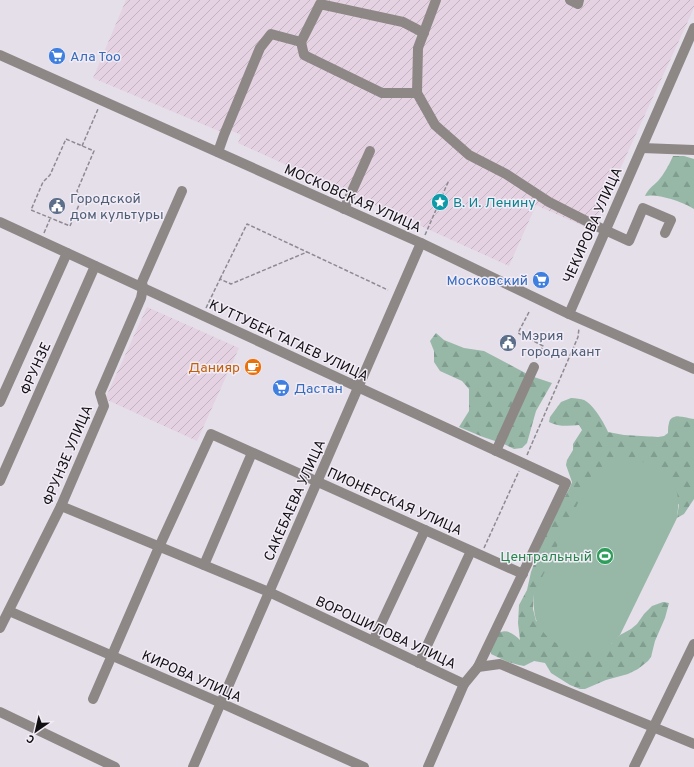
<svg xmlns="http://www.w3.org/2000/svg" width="694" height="767" viewBox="0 0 694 767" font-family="Overpass,sans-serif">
<defs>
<pattern id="industrial-furrows" width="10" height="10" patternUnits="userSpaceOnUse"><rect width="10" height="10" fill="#e4d2e2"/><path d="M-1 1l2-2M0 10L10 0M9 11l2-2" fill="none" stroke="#c3b3c1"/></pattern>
<pattern id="forest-firs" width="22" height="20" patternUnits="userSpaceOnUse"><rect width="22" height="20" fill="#97b8a7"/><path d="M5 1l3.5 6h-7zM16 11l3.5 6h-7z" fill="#819d8f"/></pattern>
</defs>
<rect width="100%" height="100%" fill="#e5dfea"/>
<!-- industrial -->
<g fill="url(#industrial-furrows)">
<path d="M126,0H694V8L592,230L536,205L509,266L238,143L241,135L230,130L221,132L93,78Z"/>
<path d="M147,307L239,348L197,441L105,399Z"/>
</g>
<!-- forest -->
<g fill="url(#forest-firs)">
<path d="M673,156H684L694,159V209C684,202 657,193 645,196C648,189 653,186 658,181C664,174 669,165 673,156Z"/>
<path d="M436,333L444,340L464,348L484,351L531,376L552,383L536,411L527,443L522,448L514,449L504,444L483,437L459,427L469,411V389L462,381L440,371L434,362V351L430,341Z"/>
<path d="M571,398C576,398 581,399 584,400C593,404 605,424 608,432L624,435L658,437L664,436L668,433C668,430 668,426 669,423C671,412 686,418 694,419V499L684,514L677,518L679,504L534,594L533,609L536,621L611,644L620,635L631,629L637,624L644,614L652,606L663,602L669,603L665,618L655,641L651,657L648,661L638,669L628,674L606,680L585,689H580L570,685L551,673L545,663L534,661L524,666L519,665L508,662L491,654C491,651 491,647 491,644C492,641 495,638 496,636C504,626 514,634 520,640L518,623L519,605L527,590L531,572L544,537L570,487L572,482L566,465L567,460L573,450V444L582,430L579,425C569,426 558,427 549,422L550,417L561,402Z"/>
</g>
<!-- garden -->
<path fill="#97b8a7" d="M627,459C632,460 638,460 643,462C655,466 674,479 677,493C679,501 678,509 677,518L620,635C617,638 615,642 611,644C609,646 605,647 603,648C579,658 547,645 537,622C533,613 534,604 534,594L591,476C604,464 609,460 627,459Z"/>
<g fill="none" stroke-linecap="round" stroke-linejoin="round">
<!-- path -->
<g stroke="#8e8a92" stroke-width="1.5" stroke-dasharray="4 2" stroke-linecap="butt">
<path d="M66,139L94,151L77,191L81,200L70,226L31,210L43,182L50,175Z"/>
<path d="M82,146L98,109"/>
<path d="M44,233L50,219"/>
<path d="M425,235L449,180"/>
<path d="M220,279L247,224L307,252"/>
<path d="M206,308L220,279L231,284L307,252L388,290"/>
<path d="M529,312L518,333L543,346L537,359"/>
<path d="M527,455L578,337L579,328"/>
<path d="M484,548L519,471"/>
</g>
<!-- minor -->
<g stroke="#8d8886" stroke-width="10">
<path d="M436,0L418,48L417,93L435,125L469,155L506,174L549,202L594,225L629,241L643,208L671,220L665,233"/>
<path d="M570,0L578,4L579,0"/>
<path d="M301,42L304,55L382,93H417"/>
<path d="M0,55L421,243L569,314L694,369"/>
<path d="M642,148L694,150"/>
<path d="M218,152L224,135L260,48L271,34L301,42L320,4L403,22L424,33"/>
<path d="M344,209L370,151"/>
<path d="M0,222L566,483L478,667"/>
<path d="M569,314L694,28"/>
<path d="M0,402L67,253"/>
<path d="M496,451L534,367"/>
<path d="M0,481L95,266"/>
<path d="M61,506L269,592L464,684L478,667L500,664L694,744"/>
<path d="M204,565L252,453"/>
<path d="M9,611L221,703L364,767"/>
<path d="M0,628L61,506L104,406L100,393L141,298L143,288L142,282L182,191"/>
<path d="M373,641L425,530"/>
<path d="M419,663L471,551"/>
<path d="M93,699L159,547L211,434L523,574"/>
<path d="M0,712L115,767"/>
<path d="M193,767L421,243"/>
<path d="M428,767L464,684"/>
<path d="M634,767L694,644"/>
</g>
</g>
<!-- icons -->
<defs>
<symbol id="supermarket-disc" viewBox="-11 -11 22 22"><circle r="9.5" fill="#3f7fe0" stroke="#f2ecf7"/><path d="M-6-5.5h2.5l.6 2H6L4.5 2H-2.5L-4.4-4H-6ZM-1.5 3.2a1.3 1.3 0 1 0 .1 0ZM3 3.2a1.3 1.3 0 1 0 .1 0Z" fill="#fff"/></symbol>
<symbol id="sight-disc" viewBox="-11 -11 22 22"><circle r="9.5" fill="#0f9aa8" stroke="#f2ecf7"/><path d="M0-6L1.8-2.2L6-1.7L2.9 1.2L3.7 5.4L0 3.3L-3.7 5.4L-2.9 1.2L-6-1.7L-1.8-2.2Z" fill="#fff"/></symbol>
<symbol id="civic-disc" viewBox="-11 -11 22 22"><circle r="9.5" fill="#5c6f8a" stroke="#f2ecf7"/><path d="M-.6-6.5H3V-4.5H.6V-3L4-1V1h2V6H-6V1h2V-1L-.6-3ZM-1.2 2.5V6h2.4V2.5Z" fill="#fff"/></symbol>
<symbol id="cafe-disc" viewBox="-11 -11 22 22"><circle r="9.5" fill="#e8710a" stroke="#f2ecf7"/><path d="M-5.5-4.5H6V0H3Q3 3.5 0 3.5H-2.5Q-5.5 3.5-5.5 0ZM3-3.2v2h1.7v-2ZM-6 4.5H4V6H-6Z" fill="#fff"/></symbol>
<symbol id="stadium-disc" viewBox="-11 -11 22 22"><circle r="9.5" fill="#2e9e5b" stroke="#f2ecf7"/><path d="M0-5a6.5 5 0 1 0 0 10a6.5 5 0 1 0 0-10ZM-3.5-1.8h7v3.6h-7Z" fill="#fff"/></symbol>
</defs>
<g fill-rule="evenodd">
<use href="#supermarket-disc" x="47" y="46" width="20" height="20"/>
<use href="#sight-disc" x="430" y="192" width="20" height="20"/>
<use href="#civic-disc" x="47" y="196" width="20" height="20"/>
<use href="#supermarket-disc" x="531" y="270" width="20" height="20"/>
<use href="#civic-disc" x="498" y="333" width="20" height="20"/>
<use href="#cafe-disc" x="243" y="357" width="20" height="20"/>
<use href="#supermarket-disc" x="271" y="378" width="20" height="20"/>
<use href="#stadium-disc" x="595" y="546" width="20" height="20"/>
</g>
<g text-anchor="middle" stroke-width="3" stroke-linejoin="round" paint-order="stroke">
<!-- shop labels -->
<g font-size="14" fill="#366cbe" stroke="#f2ecf7" text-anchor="start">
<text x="70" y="61">Ала Тоо</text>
<text x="528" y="285" text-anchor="end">Московский</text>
<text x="294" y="393">Дастан</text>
</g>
<!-- service labels -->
<g font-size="14" fill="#4e5e75" stroke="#f2ecf7" text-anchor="start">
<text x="70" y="203">Городской<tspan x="70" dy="16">дом культуры</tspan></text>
<text x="521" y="340">Мэрия<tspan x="521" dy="16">города кант</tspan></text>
</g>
<!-- street labels -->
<g font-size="14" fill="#110f12" stroke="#f2ecf7">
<text transform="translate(353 198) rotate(24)" y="5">МОСКОВСКАЯ УЛИЦА</text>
<text transform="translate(592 225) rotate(-66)" y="5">ЧЕКИРОВА УЛИЦА</text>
<text transform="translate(289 340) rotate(25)" y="5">КУТТУБЕК ТАГАЕВ УЛИЦА</text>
<text transform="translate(35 368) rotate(-66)" y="5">ФРУНЗЕ</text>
<text transform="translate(67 455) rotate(-67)" y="5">ФРУНЗЕ УЛИЦА</text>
<text transform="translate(294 500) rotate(-66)" y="5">САКЕБАЕВА УЛИЦА</text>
<text transform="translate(395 501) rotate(24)" y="5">ПИОНЕРСКАЯ УЛИЦА</text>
<text transform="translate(386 632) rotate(25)" y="5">ВОРОШИЛОВА УЛИЦА</text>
<text transform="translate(192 676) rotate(24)" y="5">КИРОВА УЛИЦА</text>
</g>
<!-- culture labels -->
<g font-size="14" fill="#0d838f" stroke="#f2ecf7" text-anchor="start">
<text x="453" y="207">В. И. Ленину</text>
</g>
<!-- food labels -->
<g font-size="14" fill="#c56008" stroke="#f2ecf7" text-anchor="end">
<text x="240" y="372">Данияр</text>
</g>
<!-- leisure labels -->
<g font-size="14" fill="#27864d" stroke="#f2ecf7" text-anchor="end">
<text x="592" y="561">Центральный</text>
</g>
</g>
<!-- north arrow -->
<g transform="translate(36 731) rotate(214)" stroke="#f2ecf7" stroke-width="3" paint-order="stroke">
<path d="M0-3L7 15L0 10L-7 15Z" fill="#110f12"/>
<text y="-6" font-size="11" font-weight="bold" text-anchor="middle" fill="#110f12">С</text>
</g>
</svg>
